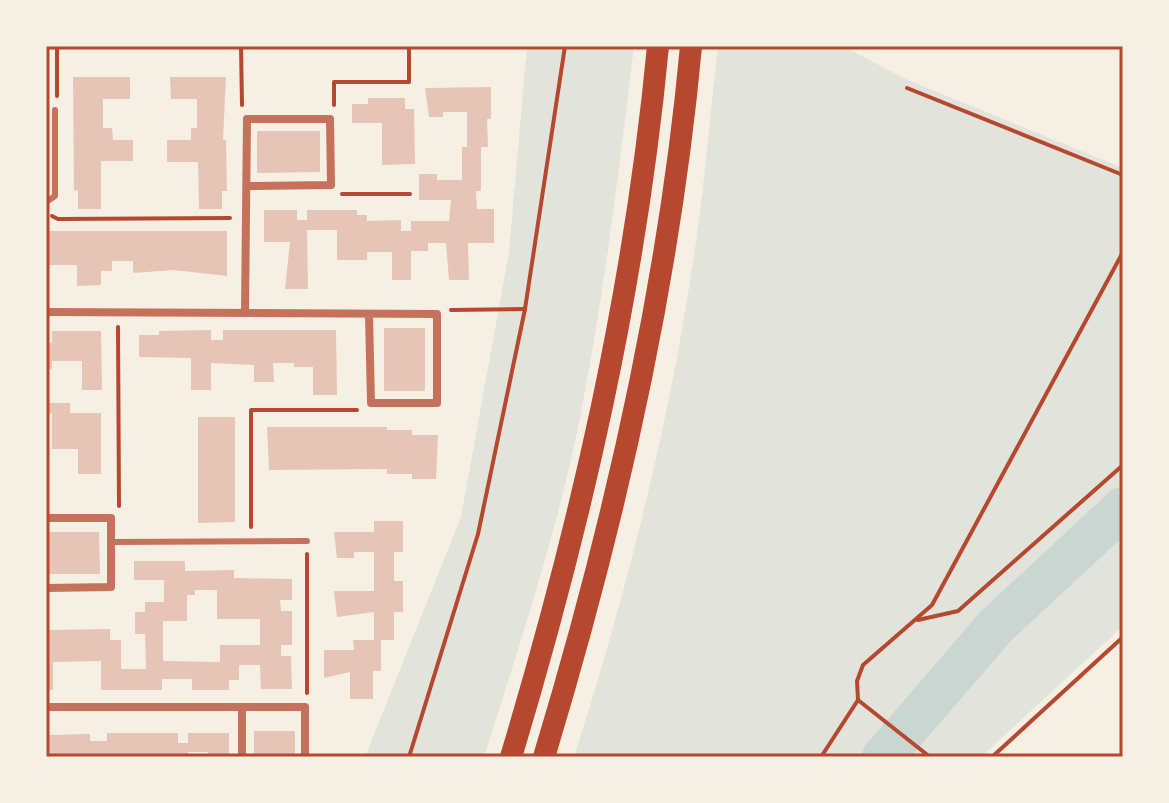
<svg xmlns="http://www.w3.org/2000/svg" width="1169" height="803" viewBox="0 0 1169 803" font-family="Signika,sans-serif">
<rect width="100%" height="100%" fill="#f6efe4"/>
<!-- green -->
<g fill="#e2e4dc">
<path d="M527,46H634C619,171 604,295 580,418C557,533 519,646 484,757H365L461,517L509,252Z"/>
<path d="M718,46H842L908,80L1123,168V626L981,757H574C629,585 674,406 698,227C706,167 711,106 718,46Z"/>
</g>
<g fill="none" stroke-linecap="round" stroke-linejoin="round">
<!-- river -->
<path stroke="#c9d6d2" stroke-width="42" d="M883,757L996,626L1123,508"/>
</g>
<!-- building -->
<g fill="#e6c5b7" fill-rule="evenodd">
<path d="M73,77H130V99H103V128H112L113,140H133V161H101V209H78V190L74,191Z"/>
<path d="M170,77H226L223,140H226L227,191H222V209H199L198,162H167V140H191V128H197V99H171Z"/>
<path d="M491,87V119H487L488,147H481V191H476L477,209H494V243H468L469,280H449L446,243H428V251H411V280H392V252H367V260H337V230H307L308,289H285L290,242H264V210H297V220H307V210H357V215H367V221L401,220V231H411V221H449L451,200H419V174H437V180H462V147H467V112H443V117H429L425,88Z"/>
<path d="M368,98H405V109H414L415,164L382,165V123H352V104H368Z"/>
<path d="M257,131H320V172L257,173Z"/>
<path d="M46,231H227V276L174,270L133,273V261H112V271H101V285L77,286V265H46Z"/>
<rect x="384" y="328" width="41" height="63"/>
<path d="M211,330V340H223V330H336L337,395H313V367H294V363H273L274,382H254V365L211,363V390H191V358L139,357V335H159V331Z"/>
<path d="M52,331H101L102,390H82V361H52V369H46V343H52Z"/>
<path d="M46,403H70V413H101V474H78V449H52V413H46Z"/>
<path d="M198,417H235V522L198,523Z"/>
<path d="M267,427H387V430H412V435H438L436,479H412V474H387V469L269,470Z"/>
<path d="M374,521H403V552H394V581H403V612H394V640H381V671H373V699H350V672L324,678V650H354L353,640H374V612L337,617L334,591H374V552H354V558H337L334,532H374Z"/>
<path d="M46,532H99L100,574H46Z"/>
<path d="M134,561H185V571L234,570V578L292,579V600H280L281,611H292V645H281V656H291L292,689H261L260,665H239V680H229V690H192V679H162V690H101V661L53,662V690H46V630L110,629V640H121V669H146L145,634H135V612H145V602H164V580H134ZM195,590H217V619H260V645H220V662L163,661V621H187V595H195Z"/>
<rect x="254" y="731" width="41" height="26"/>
<path d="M107,733H178V743H188V733H229V757H208V752H188V757H46V735L90,734V741H107Z"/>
</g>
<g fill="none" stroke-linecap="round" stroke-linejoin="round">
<!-- path -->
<g stroke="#b5482f" stroke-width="4">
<path d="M57,46V96"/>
<path d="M241,46L242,105"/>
<path d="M907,88L1123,175"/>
<path d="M334,105V82H409V46"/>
<path d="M342,194H410"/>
<path d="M52,216L58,219L230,218"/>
<path d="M451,310L525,309"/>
<path d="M118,327L119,506"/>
<path d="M251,527V410H357"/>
<path d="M307,554V693"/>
<path d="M918,620L958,611L1123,465"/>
<path d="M409,757L478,534L525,309L565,46"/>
<path d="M821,757L858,700"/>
<path d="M930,757L858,700L857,681L863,665L932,605L1123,252"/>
<path d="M992,757L1123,637"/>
</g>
<!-- service -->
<g stroke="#c5725c" stroke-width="6">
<path d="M46,202L55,196V110"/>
<path d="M111,542L307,541"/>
</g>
<!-- minor -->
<g stroke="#c5725c" stroke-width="8">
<path d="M245,311L247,119H330L331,185L247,186"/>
<path d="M46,312L437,314V403H371L369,315"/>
<path d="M46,518H111V587L46,588"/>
<path d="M46,707H305V757"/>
<path d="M242,708V757"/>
</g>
<!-- trunk -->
<g stroke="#b5482f" stroke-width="22">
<path d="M511,757C581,524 635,289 658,46"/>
<path d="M544,757C614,526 669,287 691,46"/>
</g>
</g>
<!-- border -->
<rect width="1169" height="803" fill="none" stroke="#f6efe4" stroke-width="96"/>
<rect x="48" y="48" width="1073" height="707" fill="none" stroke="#b5482f" stroke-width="3"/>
</svg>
